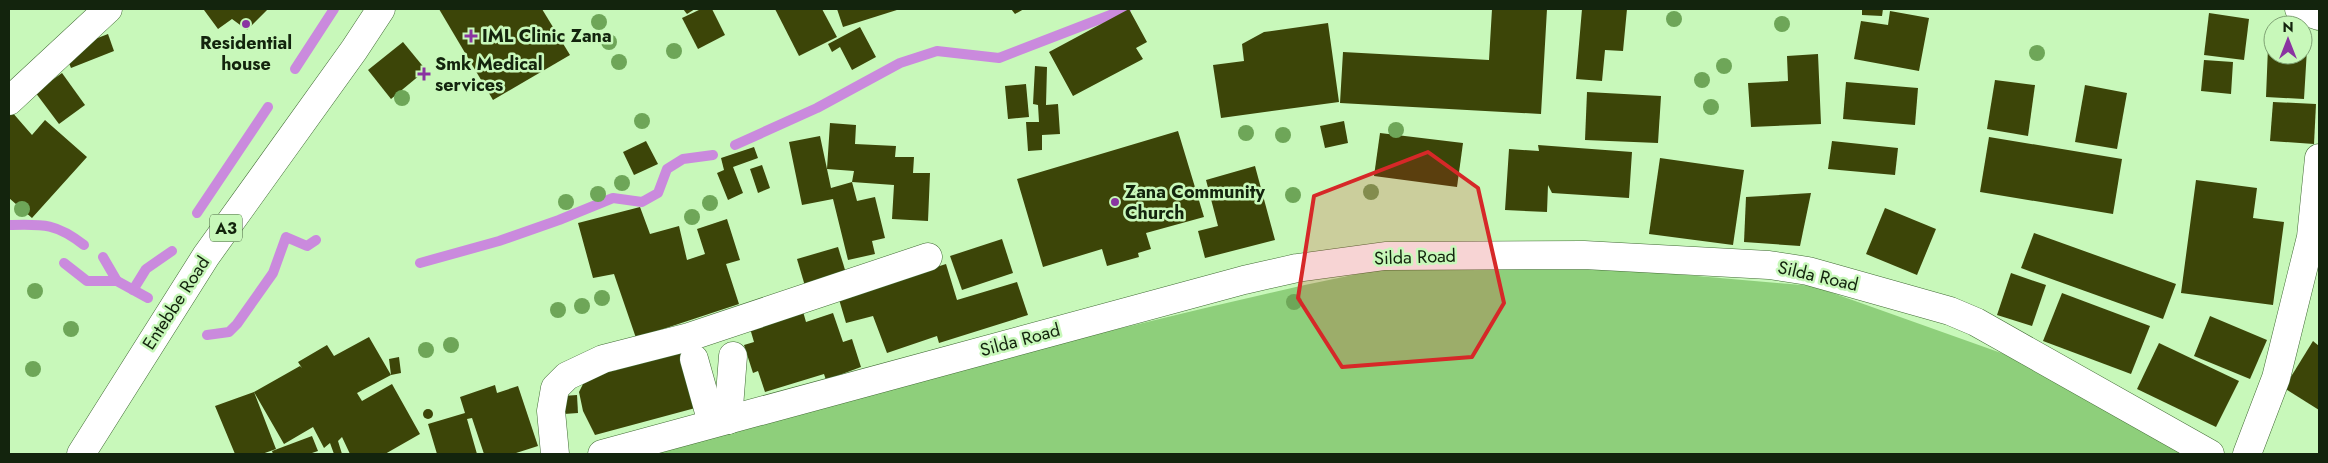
<svg xmlns="http://www.w3.org/2000/svg" width="2328" height="463" viewBox="0 0 2328 463" font-family="Jost,sans-serif">
<rect width="100%" height="100%" fill="#c8f8ba"/>
<!-- green -->
<path fill="#8ecf7b" d="M1410,264L1571,265L1813,286L2004,354L2191,454H656C818,405 982,361 1147,322C1234,301 1321,280 1410,264Z"/>
<g fill="none" stroke-linecap="round" stroke-linejoin="round">
<!-- stream -->
<g stroke="#ca8add" stroke-width="10">
<path d="M295,69L334,9"/>
<path d="M735,145L817,108L900,63L937,51L999,58L1126,9"/>
<path d="M197,213L268,107"/>
<path d="M9,225C43,224 56,223 84,245"/>
<path d="M103,257L117,281"/>
<path d="M64,263L87,281H117L148,298"/>
<path d="M420,263L499,241L559,220L613,198L642,202L658,193L667,169L683,159L713,155"/>
<path d="M133,290L146,269L172,251"/>
<path d="M207,335L229,332L237,324L273,273L286,237L307,246L316,240"/>
</g>
</g>
<!-- building -->
<g fill="#3c4508">
<path d="M205,9H268L247,30L232,19L218,29L204,10Z"/>
<path d="M439,9H542L570,55L493,100Z"/>
<path d="M683,9H695L687,14Z"/>
<path d="M701,9H712L725,35L698,49L682,18Z"/>
<path d="M775,9H822L837,37L799,56Z"/>
<path d="M837,9H900L843,27Z"/>
<path d="M1011,9H1024L1015,14Z"/>
<path d="M1129,9L1147,42L1136,48L1143,59L1073,96L1049,52Z"/>
<path d="M1492,9H1547L1541,114L1340,103L1343,52L1489,60Z"/>
<path d="M1582,9H1627L1623,51L1605,50L1602,81L1576,79Z"/>
<path d="M1862,9H1883L1882,16L1862,15Z"/>
<path d="M1890,11L1929,18L1919,71L1854,59L1861,21L1888,25Z"/>
<path d="M2209,13L2249,19L2244,60L2204,55Z"/>
<path d="M1328,23L1339,102L1221,118L1213,65L1244,61L1242,44L1264,32Z"/>
<path d="M860,27L876,57L852,70L840,47L832,52L828,44Z"/>
<path d="M108,34L114,51L71,68L64,51Z"/>
<path d="M403,42L426,70L391,99L368,70Z"/>
<path d="M2268,47H2273V55H2303V49H2307L2304,99L2266,97Z"/>
<path d="M1818,54L1821,124L1751,127L1748,83L1788,81L1787,56Z"/>
<path d="M2204,60L2233,62L2231,94L2201,91Z"/>
<path d="M1035,66L1047,67L1046,105L1058,104L1060,134L1042,135V150L1028,151L1026,122H1039L1038,105L1033,104Z"/>
<path d="M62,73L85,105L59,124L35,92Z"/>
<path d="M1995,80L2035,85L2028,136L1987,129Z"/>
<path d="M1846,82L1918,88L1915,125L1843,119Z"/>
<path d="M1026,84L1029,117L1008,119L1005,86Z"/>
<path d="M2085,85L2127,93L2117,149L2075,142Z"/>
<path d="M1587,92L1661,96L1658,143L1585,140Z"/>
<path d="M2273,102L2316,104L2314,144L2270,141Z"/>
<path d="M12,112L32,135L45,120L87,157L32,218L9,198V115Z"/>
<path d="M1344,121L1348,143L1325,148L1320,126Z"/>
<path d="M830,123L856,125L855,144L896,146L895,157H914L913,173H930L928,221L892,219L894,185L852,182L854,171L827,169Z"/>
<path d="M1178,131L1204,217L1146,233L1151,249L1138,253L1139,257L1107,266L1102,249L1043,267L1017,179Z"/>
<path d="M1380,133L1463,143L1457,187L1374,176Z"/>
<path d="M820,136L831,188L852,182L857,201L875,197L885,238L872,241L875,254L848,260L833,199L802,205L789,142Z"/>
<path d="M1989,137L2122,159L2113,214L1980,192Z"/>
<path d="M646,141L658,164L634,175L623,152Z"/>
<path d="M1832,141L1898,148L1895,175L1828,169Z"/>
<path d="M1538,145L1632,152L1629,198L1552,193L1548,185L1547,212L1505,210L1509,149L1539,151Z"/>
<path d="M754,147L758,158L733,167L743,193L728,200L717,173L724,170L721,158Z"/>
<path d="M1660,158L1744,170L1733,245L1649,234Z"/>
<path d="M762,165L770,188L758,193L750,169Z"/>
<path d="M1255,166L1275,240L1205,258L1198,231L1218,226L1206,180Z"/>
<path d="M2196,180L2257,188L2253,218L2284,222L2273,305L2181,293Z"/>
<path d="M1811,193L1800,246L1744,242L1746,197Z"/>
<path d="M640,207L650,234L679,226L687,260L705,254L697,229L727,219L740,260L726,264L739,304L636,338L614,274L593,278L578,223Z"/>
<path d="M1885,208L1936,229L1917,275L1866,254Z"/>
<path d="M2034,233L2176,284L2163,319L2021,268Z"/>
<path d="M1002,239L1013,273L962,290L950,256Z"/>
<path d="M838,247L846,273L805,286L797,259Z"/>
<path d="M946,264L957,300L1017,282L1028,315L939,343L937,336L887,353L873,316L846,323L838,296L864,290Z"/>
<path d="M2011,273L2046,285L2032,326L1997,315Z"/>
<path d="M2062,293L2150,326L2131,374L2043,341Z"/>
<path d="M802,308L806,322L833,313L843,342L852,339L861,367L826,380L824,374L765,392L758,371L753,373L744,345L754,342L749,325Z"/>
<path d="M2210,316L2267,340L2250,379L2194,356Z"/>
<path d="M369,337L391,375L389,359L399,357L401,373L391,375L357,393L362,401L392,384L420,434L385,454H350L342,437L338,441L342,454H334L330,443L324,448L313,427L284,444L254,392L276,449L262,454H235L215,406L254,392L300,366L302,368L298,362L327,345L334,356Z"/>
<path d="M2313,341L2319,346V410L2284,388Z"/>
<path d="M679,343L699,407L595,435L583,411L579,392L585,380L602,373L617,370L618,365Z"/>
<path d="M2159,343L2239,381L2216,427L2137,389Z"/>
<path d="M495,385L497,393L518,386L538,446L513,454H484L472,418L467,419L477,454H437L428,424L465,413L460,397Z"/>
<path d="M577,395L578,413L564,414L563,396Z"/>
<circle cx="428" cy="414" r="5"/>
<path d="M312,436L318,451L309,454H273L272,451Z"/>
</g>
<g fill="none" stroke-linecap="round" stroke-linejoin="round">
<defs>
<g id="minor">
<path d="M2299,9L2319,16"/>
<path d="M9,101L108,9"/>
<path d="M694,359L712,423"/>
<path d="M728,420L733,356"/>
<path d="M555,454L551,411L555,388L567,376L603,359L689,337L928,257"/>
<path d="M602,454L1244,280L1297,268L1385,256L1584,255L1769,265L1808,271L1950,311L1976,322L2210,454"/>
<path d="M2247,454L2276,378L2311,237L2319,158"/>
</g>
<path id="major" d="M81,454L206,256L354,50L381,9"/>
</defs>
<!-- minor casing -->
<use href="#minor" stroke="#416b34" stroke-width="29"/>
<!-- major casing -->
<use href="#major" stroke="#416b34" stroke-width="29"/>
<!-- minor -->
<use href="#minor" stroke="#fff" stroke-width="28"/>
<!-- major -->
<use href="#major" stroke="#fff" stroke-width="28"/>
</g>
<!-- trees -->
<g fill="#6ea658">
<circle cx="1674" cy="19" r="8"/>
<circle cx="599" cy="22" r="8"/>
<circle cx="1782" cy="24" r="8"/>
<circle cx="609" cy="42" r="8"/>
<circle cx="674" cy="51" r="8"/>
<circle cx="2037" cy="53" r="8"/>
<circle cx="619" cy="62" r="8"/>
<circle cx="1724" cy="66" r="8"/>
<circle cx="1702" cy="80" r="8"/>
<circle cx="402" cy="98" r="8"/>
<circle cx="1711" cy="107" r="8"/>
<circle cx="642" cy="121" r="8"/>
<circle cx="1396" cy="130" r="8"/>
<circle cx="1246" cy="133" r="8"/>
<circle cx="1283" cy="135" r="8"/>
<circle cx="622" cy="183" r="8"/>
<circle cx="1371" cy="192" r="8"/>
<circle cx="598" cy="194" r="8"/>
<circle cx="1293" cy="195" r="8"/>
<circle cx="566" cy="202" r="8"/>
<circle cx="710" cy="203" r="8"/>
<circle cx="22" cy="209" r="8"/>
<circle cx="692" cy="217" r="8"/>
<circle cx="35" cy="291" r="8"/>
<circle cx="602" cy="298" r="8"/>
<circle cx="1294" cy="302" r="8"/>
<circle cx="582" cy="306" r="8"/>
<circle cx="558" cy="310" r="8"/>
<circle cx="71" cy="329" r="8"/>
<circle cx="451" cy="345" r="8"/>
<circle cx="426" cy="350" r="8"/>
<circle cx="33" cy="369" r="8"/>
</g>
<!-- marked area -->
<path fill="#d62828" fill-opacity="0.2" stroke="#d62828" stroke-width="4" stroke-linejoin="round" d="M1428,152L1478,188L1504,303L1472,357L1342,367L1298,298L1314,196Z"/>
<!-- markers -->
<g fill="#8a34a1" stroke="#c8f8ba" stroke-width="2">
<circle cx="246" cy="24" r="5"/>
<path d="M468.5 28.5h5v5h5v5h-5v5h-5v-5h-5v-5h5z"/>
<path d="M421.5 66.5h5v5h5v5h-5v5h-5v-5h-5v-5h5z"/>
<circle cx="1115" cy="202" r="5"/>
</g>
<g text-anchor="middle" stroke-width="5" stroke-linejoin="round" paint-order="stroke">
<!-- shield labels -->
<rect fill="#c8f8ba" stroke="#496441" stroke-width="1" x="210" y="214.5" width="32" height="27" rx="4"/>
<g font-size="16" font-weight="bold" fill="#13240d">
<text x="226" y="234">A3</text>
</g>
<!-- poi labels -->
<g font-size="18" font-weight="bold" fill="#13240d" stroke="#c8f8ba" text-anchor="start">
<text x="482" y="42">IML Clinic Zana</text>
<text x="246" y="49" text-anchor="middle">Residential<tspan x="246" dy="21">house</tspan></text>
<text x="435" y="70">Smk Medical<tspan x="435" dy="21">services</tspan></text>
<text x="1125" y="198">Zana Community<tspan x="1125" dy="21">Church</tspan></text>
</g>
<!-- street labels -->
<g font-size="18" fill="#13240d" stroke="#c8f8ba">
<text transform="translate(1415 257) rotate(-2)" y="6">Silda Road</text>
<text transform="translate(1818 276) rotate(13)" y="6">Silda Road</text>
<text transform="translate(176 303) rotate(-57)" y="6">Entebbe Road</text>
<text transform="translate(1020 340) rotate(-15)" y="6">Silda Road</text>
</g>
</g>
<!-- border -->
<rect width="2328" height="463" fill="none" stroke="#13240d" stroke-width="20"/>
<!-- north arrow -->
<g transform="translate(2288 40)"><circle r="24" fill="#c8f8ba" stroke="#80a375"/>
<path d="M0-4L9 19L0 12L-9 19Z" fill="#8a34a1"/>
<text y="-8" font-size="14" font-weight="bold" text-anchor="middle" fill="#13240d">N</text>
</g>
</svg>
